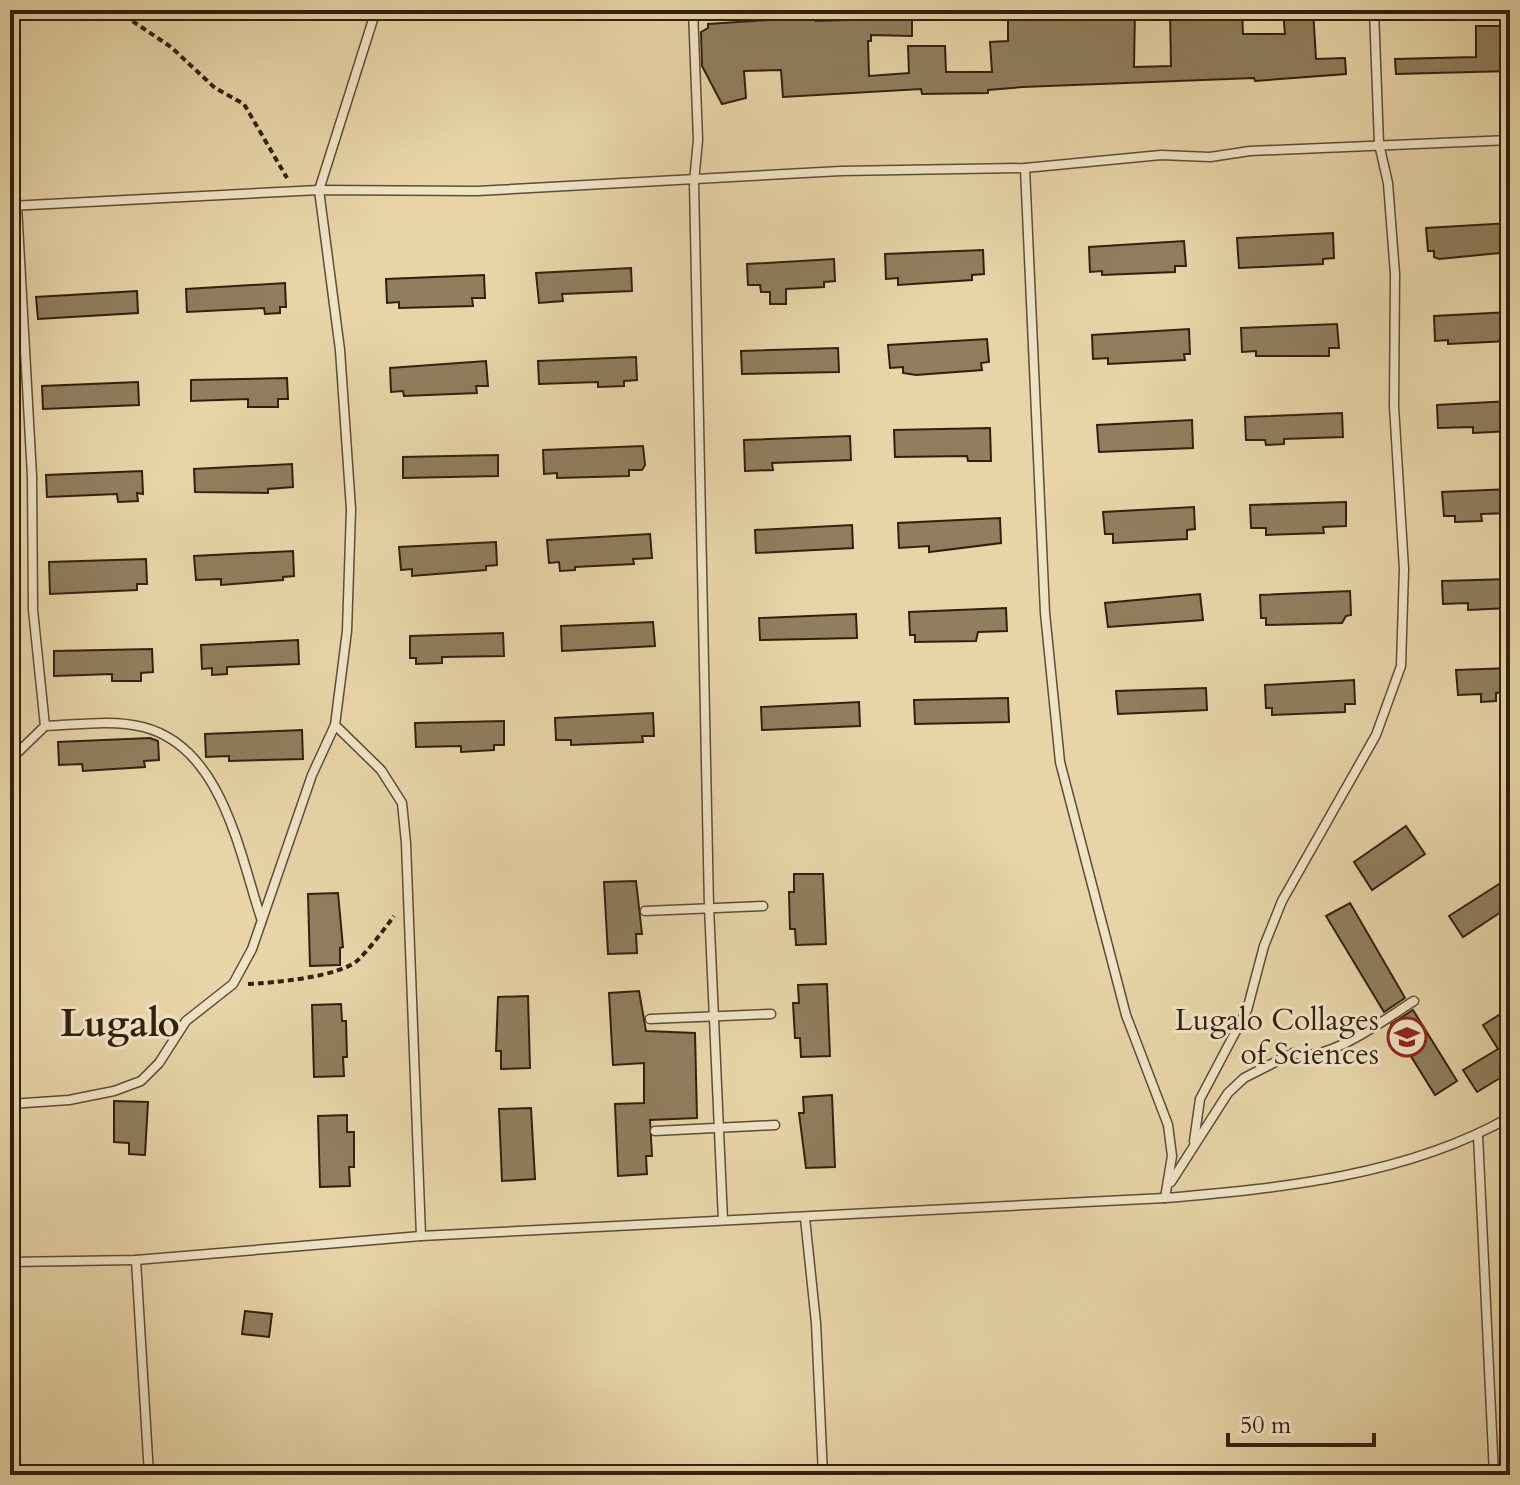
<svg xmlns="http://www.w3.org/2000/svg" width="1520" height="1485" viewBox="0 0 1520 1485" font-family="Cardo,serif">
<rect width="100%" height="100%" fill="#e7d4a7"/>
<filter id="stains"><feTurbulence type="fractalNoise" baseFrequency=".0025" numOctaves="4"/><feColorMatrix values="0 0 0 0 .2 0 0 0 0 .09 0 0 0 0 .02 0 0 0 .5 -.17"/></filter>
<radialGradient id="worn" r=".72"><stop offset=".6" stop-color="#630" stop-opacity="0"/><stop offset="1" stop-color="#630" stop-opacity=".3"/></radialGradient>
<!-- building -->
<g fill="#907e5e" stroke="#32200f" stroke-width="2">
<path d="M1059,10H1135L1134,67L1171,66L1170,10H1242L1243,34H1285L1283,10H1313L1316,59L1345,58L1346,74L1255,81L1254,78L1023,87L988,90V93L922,94L921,89L783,97L781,70L744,71L746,98L722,104L702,66L701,32L708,28V24L816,17V21L912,18V36L871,35V41H868L869,76L909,73L908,46H945L946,72H992L990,42L1008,41V14Z"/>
<path d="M1476,26H1510V71L1396,74L1395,59L1476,57Z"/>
<path d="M1510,223V252L1439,259L1434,257V251H1428L1426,228Z"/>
<path d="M1333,233L1334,258L1323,259V264L1239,268L1237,238Z"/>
<path d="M1184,241L1186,266H1175V272L1102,275V271L1090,272L1089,247Z"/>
<path d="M983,250L984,274L972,275V280L898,285V278L886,279L885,254Z"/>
<path d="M834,259L835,281L824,282V287L786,289V304H770V292H761L760,285H748L747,264Z"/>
<path d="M631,268L632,291L562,294L563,301L539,303L536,273Z"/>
<path d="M484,275L485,298H472L473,306L399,308V302L387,303L386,279Z"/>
<path d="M285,283L286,307H280V313L265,314L264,308L187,312L186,289Z"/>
<path d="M137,291L138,313L38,319L36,297Z"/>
<path d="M1510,312L1508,341L1448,344V340L1435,341L1434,316Z"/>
<path d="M1337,324L1339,348H1329V356H1256V351L1242,352L1241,328Z"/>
<path d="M1189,329L1190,354H1184L1185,360L1108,364V358L1093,359L1092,335Z"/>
<path d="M987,339L989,362L981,363L982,370L916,375L903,373V367L890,368L888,345Z"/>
<path d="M838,348L839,372L742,374L741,351Z"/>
<path d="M636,357L637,380L624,381V386L598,387V382L539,384L538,361Z"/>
<path d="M486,361L488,386H476L477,393L404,396L403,391L391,392L390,368Z"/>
<path d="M287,378L288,399H278V407H248V399L191,401V380Z"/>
<path d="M138,382L139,405L43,409L42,386Z"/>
<path d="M1510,401V431L1473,433V427L1438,428L1437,405Z"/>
<path d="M1342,413L1343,437L1284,439V444L1266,445L1265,440H1246L1245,417Z"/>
<path d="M1192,420L1193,448L1099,452L1097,425Z"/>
<path d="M990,428L991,461H968L967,456L895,457L894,430Z"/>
<path d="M850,436L851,460L772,463L773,470L745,471L744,440Z"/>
<path d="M643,446L645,465L642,470H629V476L557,478V473L544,474L543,450Z"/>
<path d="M498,455V476L403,478V457Z"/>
<path d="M292,464L293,487L268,489V493L195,492L194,469Z"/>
<path d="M142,471L143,494L137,493L138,501L118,502L117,494L47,497L46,475Z"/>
<path d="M1510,489V513L1481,514L1482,521L1455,522V516H1444L1442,492Z"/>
<path d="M1346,502V526L1323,527L1324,533L1266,535V528H1251L1250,505Z"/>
<path d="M1194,507L1195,529L1187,530V539L1113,543V534H1105L1103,512Z"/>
<path d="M1000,518L1001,543L929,552V546L899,548L898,523Z"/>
<path d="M852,525L853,548L756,553L755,530Z"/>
<path d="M650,534L652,558L633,559L634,564L575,567V570L560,571L559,562L549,563L547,540Z"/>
<path d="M496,542L497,565L486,566V570L412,576V569L401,570L399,547Z"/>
<path d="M293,551L294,576L283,577V580L221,585V579L196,580L194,556Z"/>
<path d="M146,559L147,584H137V590L50,594L49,562Z"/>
<path d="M1510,579V608L1468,610V603L1443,604L1442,581Z"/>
<path d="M1350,591L1351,615L1346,616L1342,623L1266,625V618H1261L1260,595Z"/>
<path d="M1200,594L1203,620L1108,627L1105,603Z"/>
<path d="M1006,608L1007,631L978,632L976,641L915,642V635H910L909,612Z"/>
<path d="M856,614L857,638L760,640L759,618Z"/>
<path d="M653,622L655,646L562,651L561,626Z"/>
<path d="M503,633L504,656L442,657V663L416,664V658H410V636Z"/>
<path d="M298,640L299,664L227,667V674L212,675V668L202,669L201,645Z"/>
<path d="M152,649L153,672L141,673V681H112V674L54,676V651Z"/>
<path d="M1510,668V692L1496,693V701L1481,702V694L1458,695L1456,670Z"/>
<path d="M1354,680L1355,704H1345V712L1272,715V708H1266L1265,685Z"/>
<path d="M1206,688L1207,710L1118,714L1116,691Z"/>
<path d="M1008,698L1009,722L915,724L914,700Z"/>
<path d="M859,702L860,726L762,730L761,707Z"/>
<path d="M653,713L654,736H642L643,742L571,745V740H556L555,718Z"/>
<path d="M504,721V745H494V750L461,752V746L416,747L415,723Z"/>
<path d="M302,730L303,759L229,761V756L206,757L205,734Z"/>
<path d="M150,738L158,741L159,760L144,761L145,767L83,771L82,764L59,765L58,742Z"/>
<path d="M1406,826L1425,854L1372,890L1354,862Z"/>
<path d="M794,874H823L826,944L796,945L795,929H790L789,892H794Z"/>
<path d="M1510,877V906L1463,937L1449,916Z"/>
<path d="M636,881L642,934H636L637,953L608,954L604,882Z"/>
<path d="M338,893L343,947L340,948V965L310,966L308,894Z"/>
<path d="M1350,903L1405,998L1384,1012L1326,916Z"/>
<path d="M827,984L830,1056L801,1057L800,1038H795L793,1003H799L798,985Z"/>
<path d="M639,991L646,1031L695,1033L697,1118L650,1120L652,1156H646L647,1174L618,1176L615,1104L644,1103V1063L613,1065L609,993Z"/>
<path d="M528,996L530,1068L501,1069V1051H496L498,997Z"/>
<path d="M341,1004L342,1021H346L347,1057H343L344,1076L314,1077L312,1005Z"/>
<path d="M1510,1008V1072L1477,1092L1463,1070L1498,1049L1483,1025Z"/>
<path d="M1413,1010L1457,1081L1435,1095L1391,1024Z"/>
<path d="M832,1095L835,1167L806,1168L799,1113H804L803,1097Z"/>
<path d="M114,1101L148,1102L145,1155L129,1154V1143L114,1142Z"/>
<path d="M531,1108L535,1179L502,1181L499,1109Z"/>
<path d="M347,1115V1132H354V1167H349L350,1186L320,1187L318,1116Z"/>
<path d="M245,1311L272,1314L269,1337L242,1334Z"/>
</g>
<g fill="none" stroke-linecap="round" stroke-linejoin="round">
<defs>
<g id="lane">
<path d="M693,10L698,140L694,182L709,907L723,1220"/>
<path d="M1025,168L1045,613L1060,762L1126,1015L1168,1125L1172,1156L1165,1198"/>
<path d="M10,206L319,190L477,191L841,171L1025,168L1161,155L1210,157L1250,151L1510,140"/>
<path d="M335,725L381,770L402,803L406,843L421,1236"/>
<path d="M45,726C76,725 112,719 143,727C222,747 239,852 261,918"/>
<path d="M10,760L45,726L33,610L32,476L17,206"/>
<path d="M645,911L763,906"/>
<path d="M650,1019L771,1014"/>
<path d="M10,1104L69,1100L114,1091L141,1081L159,1063L186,1021L233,984L252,949L312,775L335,725L347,631L351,509L340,350L319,190L376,10"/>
<path d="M655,1131L775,1125"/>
<path d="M1478,1135L1494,1475"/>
<path d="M1194,1141L1200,1099L1247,1010L1264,946L1282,901L1376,735L1401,666L1404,569L1394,406L1395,274L1388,183L1379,144L1374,10"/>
<path d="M1171,1182L1228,1093L1244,1078L1293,1053C1326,1065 1386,1018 1414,1001"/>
<path d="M805,1218L816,1323L823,1475"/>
<path d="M136,1260L149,1475"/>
<path d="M10,1262L136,1260L421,1236L1165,1198C1282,1188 1406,1176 1510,1117"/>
</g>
</defs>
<!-- lane casing -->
<use href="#lane" stroke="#5f4d35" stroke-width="11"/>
<!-- path -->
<g stroke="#32200f" stroke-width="4" stroke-dasharray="6 4" stroke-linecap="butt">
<path d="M116,10L171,47L215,88L244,104L287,178"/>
<path d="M248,984C272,983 340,977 358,960C371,947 383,931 394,916"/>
</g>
<!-- lane -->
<use href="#lane" stroke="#efe3c6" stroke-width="8"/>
</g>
<!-- icons -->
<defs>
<symbol id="university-ring" viewBox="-11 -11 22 22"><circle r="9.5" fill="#efe3c6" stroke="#8f2418" stroke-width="1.5"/><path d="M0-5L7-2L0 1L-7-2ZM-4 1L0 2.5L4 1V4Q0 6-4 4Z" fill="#8f2418"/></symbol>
</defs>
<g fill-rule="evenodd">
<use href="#university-ring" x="1385" y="1015" width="44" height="44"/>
</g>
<g text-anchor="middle" stroke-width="6" stroke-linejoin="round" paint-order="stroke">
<!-- poi labels -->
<g font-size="30" fill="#32200f" stroke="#efe3c6" text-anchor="end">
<text x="1379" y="1030">Lugalo Collages<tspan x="1379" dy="34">of Sciences</tspan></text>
</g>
<!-- district labels -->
<g font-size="38" font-weight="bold" fill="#32200f" stroke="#efe3c6">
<text x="120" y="1036">Lugalo</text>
</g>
</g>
<!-- margin -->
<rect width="1520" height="1485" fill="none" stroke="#e7d4a7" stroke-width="40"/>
<rect x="12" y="12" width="1496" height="1461" fill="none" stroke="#32200f" stroke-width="4"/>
<rect x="20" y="20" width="1480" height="1445" fill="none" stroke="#32200f" stroke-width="2"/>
<!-- scale -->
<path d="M1228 1433v12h146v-12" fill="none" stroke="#32200f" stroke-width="4"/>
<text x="1240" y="1433" font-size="24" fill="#32200f" stroke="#efe3c6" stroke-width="6" paint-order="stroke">50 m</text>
<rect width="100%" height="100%" filter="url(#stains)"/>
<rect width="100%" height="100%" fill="url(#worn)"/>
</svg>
